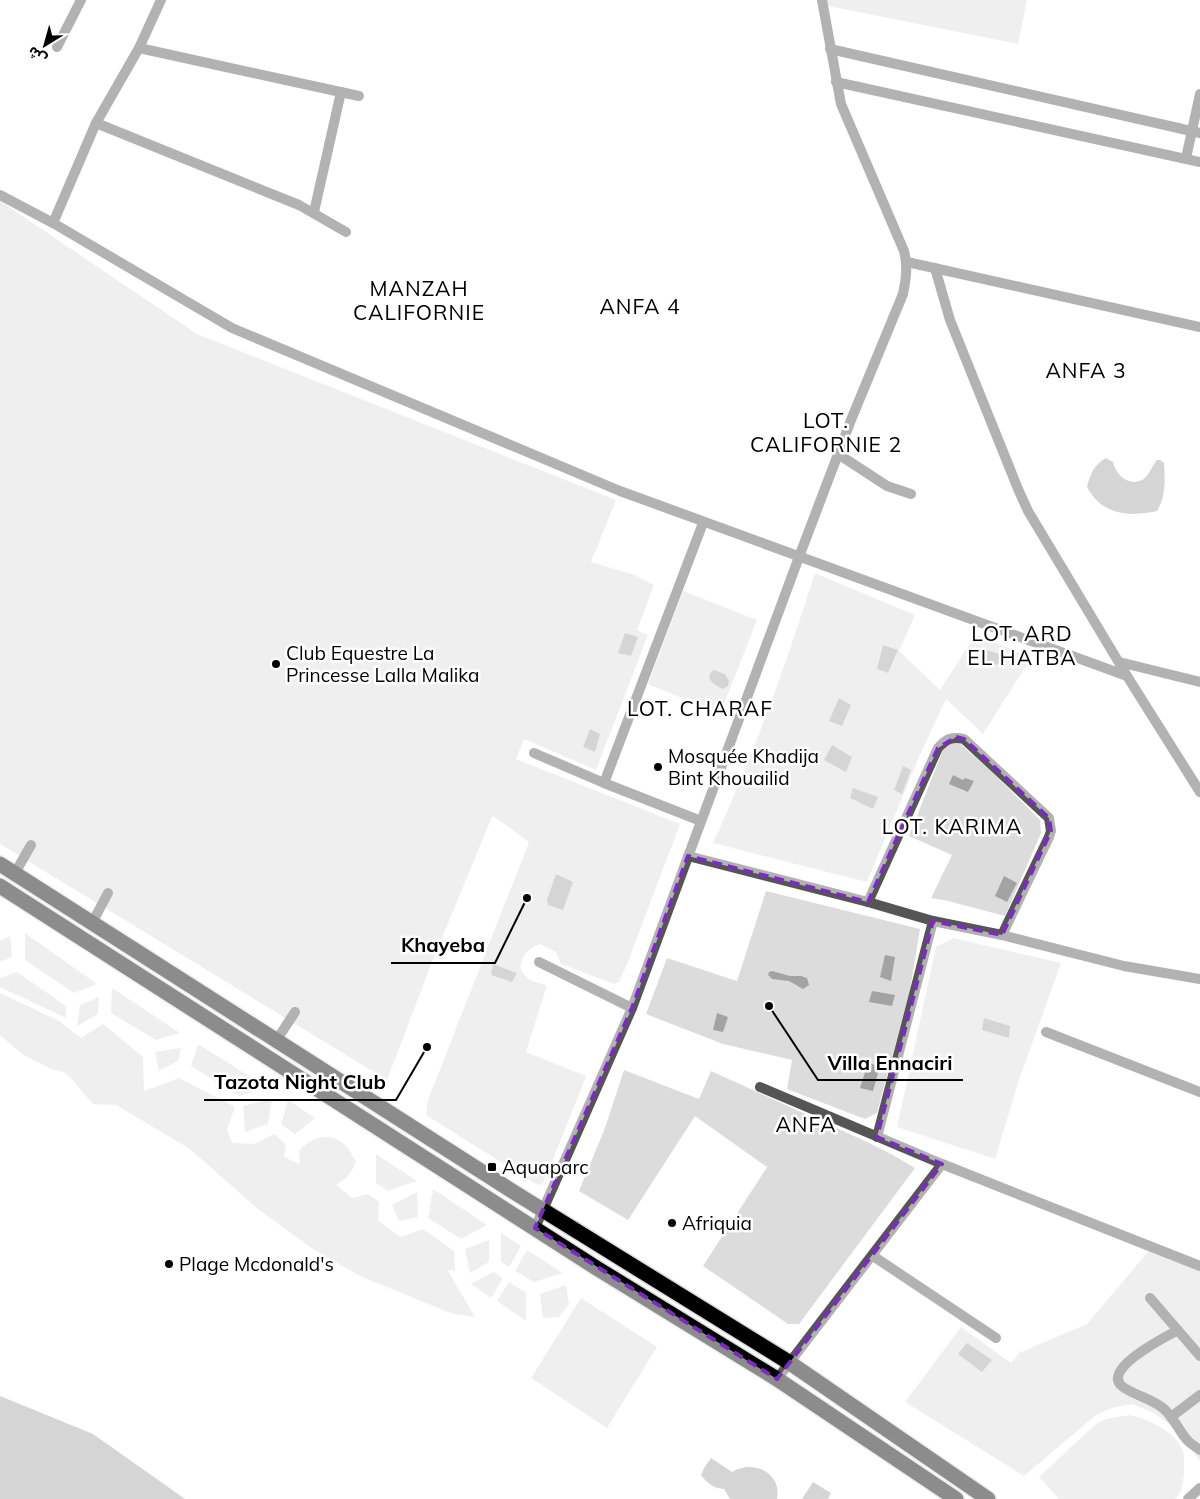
<svg xmlns="http://www.w3.org/2000/svg" width="1200" height="1499" viewBox="0 0 1200 1499" font-family="Mulish,'Noto Sans Arabic',sans-serif">
<rect width="100%" height="100%" fill="#fff"/>
<!-- green -->
<g fill="#dcdcdc">
<path d="M822,0H1027L1018,44L823,5Z"/>
<path d="M0,201L197,334L616,500L591,562L635,575L654,585L637,630L648,635L596,770L524,739L516,759L680,824L628,962L619,982L614,984L561,964L556,952L540,944C527,949 524,954 520,967C526,980 533,982 547,985L526,1052L586,1076L548,1172L542,1185L536,1184L426,1115L428,1100L529,842L493,816L494,812L432,962L387,1080L0,844Z"/>
<path d="M815,573L915,615L899,651L940,690L976,634L1031,658L983,734L946,699L920,755L867,882L713,843C753,756 786,665 815,573Z"/>
<path d="M683,591L757,620L720,714L648,684Z"/>
<path d="M958,742L990,770L1040,820L1041,833L1005,916L944,900L931,898L952,855L909,836L943,750L949,743Z"/>
<path d="M766,891L920,929L910,990L877,1113L865,1119L787,1089L792,1060L723,1044L646,1014L667,958L737,981Z"/>
<path d="M25,933L97,984L74,993L25,960Z"/>
<path d="M10,936L12,957L0,962V941Z"/>
<path d="M953,938L1061,963L1018,1083L995,1159L897,1127L936,947Z"/>
<path d="M17,972L66,1006V1018L0,987V978Z"/>
<path d="M112,988L180,1033L156,1040L111,1013Z"/>
<path d="M0,993L59,1021L81,1038L103,1024L143,1057L144,1091L179,1078L235,1107L227,1129L232,1143L254,1144L274,1134L286,1144L284,1157L300,1164L299,1151C309,1138 331,1130 345,1145C349,1149 353,1156 356,1162C351,1174 346,1179 336,1185L352,1198L368,1194L379,1202L378,1220L400,1237L423,1229L454,1251L455,1271L447,1269L475,1317L453,1314L362,1277L316,1251L259,1210L190,1149L116,1105L93,1104L66,1073L51,1069L22,1054L0,1035Z"/>
<path d="M99,997L98,1014L77,1026L80,1005Z"/>
<path d="M198,1044L267,1087L239,1096L191,1066Z"/>
<path d="M181,1048L178,1061L159,1071L155,1052Z"/>
<path d="M624,1070L699,1099L711,1071L865,1141L893,1155L915,1168L799,1324H788L703,1266L767,1167L695,1116L628,1220L579,1191L605,1128Z"/>
<path d="M272,1099L268,1124L245,1132L243,1106Z"/>
<path d="M288,1100L315,1118L295,1134L281,1124Z"/>
<path d="M376,1154L417,1181L388,1191L376,1183Z"/>
<path d="M433,1189L487,1225L461,1239L428,1218Z"/>
<path d="M417,1192L418,1217L399,1221L392,1205Z"/>
<path d="M501,1233L521,1246L509,1267L501,1262Z"/>
<path d="M489,1240V1262L470,1273L465,1249Z"/>
<path d="M1152,1247L1200,1271V1461L1173,1427L1154,1413L1132,1404L1112,1408L1096,1415L1024,1476L905,1402L961,1327L1011,1363L1019,1353L1087,1324Z"/>
<path d="M527,1250L563,1273L534,1282L515,1271Z"/>
<path d="M493,1272L503,1278L491,1298L471,1284Z"/>
<path d="M509,1282L526,1293V1321L497,1301Z"/>
<path d="M566,1285L569,1304L559,1317L543,1318L540,1294Z"/>
<path d="M581,1298L657,1347L607,1428L531,1378Z"/>
<path d="M1130,1415C1150,1420 1173,1430 1182,1449C1185,1456 1184,1466 1184,1473C1183,1482 1182,1493 1175,1499H1059L1039,1477L1096,1424L1106,1419Z"/>
</g>
<!-- water -->
<g fill="#a3a3a3">
<path d="M1106,458L1113,462C1116,477 1133,489 1146,477C1150,472 1153,465 1157,460H1160L1164,463C1165,479 1166,496 1157,511C1129,517 1102,515 1087,487C1090,475 1094,464 1106,458Z"/>
<path d="M625,633L638,637L631,656L618,653Z"/>
<path d="M883,645L898,650L888,673L877,669Z"/>
<path d="M977,647L1005,656L997,665L972,656Z"/>
<path d="M714,670L725,674L729,681L728,686L723,689C718,687 711,683 709,677L711,672Z"/>
<path d="M839,698L851,705L842,726L829,721Z"/>
<path d="M590,729L600,734L595,752L583,747Z"/>
<path d="M832,745L852,757L846,772L824,760Z"/>
<path d="M903,766L911,770L902,794L894,790Z"/>
<path d="M953,775L963,780L965,778L974,781L968,792L949,784Z"/>
<path d="M853,788L878,797L873,809L850,798Z"/>
<path d="M556,874L573,882L563,910L548,905L547,900Z"/>
<path d="M1004,876L1017,883L1007,902L995,896Z"/>
<path d="M885,955L895,957L891,981L880,977Z"/>
<path d="M493,964L517,973L512,982L491,975Z"/>
<path d="M772,971L790,976H801L807,978L809,985L803,989L789,981L772,979L768,975L769,972Z"/>
<path d="M872,991L895,995L892,1006L869,1002Z"/>
<path d="M717,1013L728,1017L723,1032L713,1030Z"/>
<path d="M984,1018L1010,1026L1009,1038L982,1030Z"/>
<path d="M868,1063L880,1066L873,1091L860,1088Z"/>
<path d="M967,1343L992,1360L982,1372L958,1354Z"/>
<path d="M0,1396L93,1434L185,1499H0Z"/>
<path d="M711,1458L732,1472C753,1459 782,1472 777,1499H730L724,1489C713,1488 708,1484 701,1475L704,1468Z"/>
<path d="M813,1482L831,1493L828,1499H802Z"/>
</g>
<g fill="none" stroke-linecap="round" stroke-linejoin="round">
<defs>
<g id="highway">
<path d="M0,864L512,1191L790,1363L988,1499"/>
<path d="M0,886L598,1269L777,1379L956,1499"/>
</g>
</defs>
<!-- highway casing -->
<use href="#highway" stroke="#dbdbdb" stroke-width="18"/>
<!-- street -->
<g stroke="#555" stroke-width="10">
<path d="M57,47L81,0"/>
<path d="M139,48L359,96"/>
<path d="M830,49L1200,133"/>
<path d="M836,82L1200,162"/>
<path d="M96,123L299,205L346,232"/>
<path d="M1186,158L1200,94"/>
<path d="M0,195L53,223L232,328L620,491L1127,676"/>
<path d="M314,212L341,92"/>
<path d="M53,223L96,123L139,48L161,0"/>
<path d="M907,262L1200,327"/>
<path d="M935,268L950,320L1018,489L1028,511L1127,676L1200,792"/>
<path d="M838,454L887,486L911,494"/>
<path d="M1119,662L1200,682"/>
<path d="M534,753L604,783"/>
<path d="M701,821L604,783L703,523"/>
<path d="M688,856L868,902L933,921L1002,935L1124,966L1200,979"/>
<path d="M15,873L31,845"/>
<path d="M868,902L938,748C946,739 952,736 964,739L1049,818L1051,831L1049,837L1002,935"/>
<path d="M92,923L108,893"/>
<path d="M539,962L632,1008"/>
<path d="M1046,1032L1200,1092"/>
<path d="M276,1041L295,1012"/>
<path d="M760,1087L942,1164L1200,1266"/>
<path d="M877,1137L933,921"/>
<path d="M535,1228L632,1008L799,557L851,420L903,294C906,279 908,266 904,251L841,104L822,0"/>
<path d="M873,1256L996,1338"/>
<path d="M1150,1298L1200,1356"/>
<path d="M1178,1330C1167,1336 1099,1370 1123,1387C1136,1396 1153,1399 1164,1409C1174,1418 1179,1431 1188,1441C1191,1444 1196,1447 1200,1450"/>
<path d="M777,1379L942,1164"/>
<path d="M1171,1417L1200,1395"/>
<path d="M1188,1499L1200,1488"/>
</g>
<!-- highway -->
<use href="#highway" stroke="#000" stroke-width="15"/>
</g>
<!-- marked area -->
<path d="M0 0H1200V1499H0ZM956,737L964,739L1049,818L1051,831L1002,935L933,921L877,1137L942,1164L777,1379L535,1228L632,1008L688,856L868,902L938,748Z" fill="#fff" fill-opacity=".55" fill-rule="evenodd"/>
<path fill="none" stroke="#7b2cbf" stroke-width="4" stroke-dasharray="10 6" stroke-linejoin="round" d="M956,737L964,739L1049,818L1051,831L1002,935L933,921L877,1137L942,1164L777,1379L535,1228L632,1008L688,856L868,902L938,748Z"/>
<!-- markers -->
<g fill="#000" stroke="#fff" stroke-width="2">
<circle cx="276" cy="664" r="5"/>
<circle cx="658" cy="767" r="5"/>
<rect x="487" y="1162" width="10" height="10" rx="2.5"/>
<circle cx="672" cy="1223" r="5"/>
<circle cx="169" cy="1264" r="5"/>
</g>
<g text-anchor="middle" stroke-width="5" stroke-linejoin="round" paint-order="stroke">
<!-- poi labels -->
<g font-size="19" fill="#000" stroke="#fff" text-anchor="start">
<text x="286" y="660">Club Equestre La<tspan x="286" dy="22">Princesse Lalla Malika</tspan></text>
<text x="668" y="763">Mosquée Khadija<tspan x="668" dy="22">Bint Khouailid</tspan></text>
<text x="502" y="1174">Aquaparc</text>
<text x="682" y="1230">Afriquia</text>
<text x="179" y="1271">Plage Mcdonald's</text>
</g>
<!-- quarter labels -->
<g font-size="21" letter-spacing="1" fill="#000" stroke="#fff">
<text x="419" y="296">MANZAH<tspan x="419" dy="24">CALIFORNIE</tspan></text>
<text x="640" y="314">ANFA 4</text>
<text x="1086" y="378">ANFA 3</text>
<text x="826" y="428">LOT.<tspan x="826" dy="24">CALIFORNIE 2</tspan></text>
<text x="1022" y="641">LOT. ARD<tspan x="1022" dy="24">EL HATBA</tspan></text>
<text x="700" y="716">LOT. CHARAF</text>
<text x="952" y="834">LOT. KARIMA</text>
<text x="806" y="1132">ANFA</text>
</g>
</g>
<!-- callouts -->
<path fill="none" stroke="#000" stroke-width="2" d="M527 898L495 963H391M769 1006L818 1080H963M427 1047L396 1100H204"/>
<g fill="#000" stroke="#fff" stroke-width="2">
<circle cx="527" cy="898" r="5"/>
<circle cx="769" cy="1006" r="5"/>
<circle cx="427" cy="1047" r="5"/>
</g>
<g font-size="20" text-anchor="middle" font-weight="bold" fill="#000" stroke="#fff" stroke-width="5" stroke-linejoin="round" paint-order="stroke">
<text x="443" y="952">Khayeba</text>
<text x="890" y="1070">Villa Ennaciri</text>
<text x="300" y="1089">Tazota Night Club</text>
</g>
<!-- north arrow -->
<g transform="translate(45 45) rotate(217)" stroke="#ffffff" stroke-width="4" paint-order="stroke">
<path d="M0-4L9 19L0 12L-9 19Z" fill="#000000"/>
<text y="-8" font-size="14" font-weight="bold" text-anchor="middle" fill="#000000">ش</text>
</g>
</svg>
